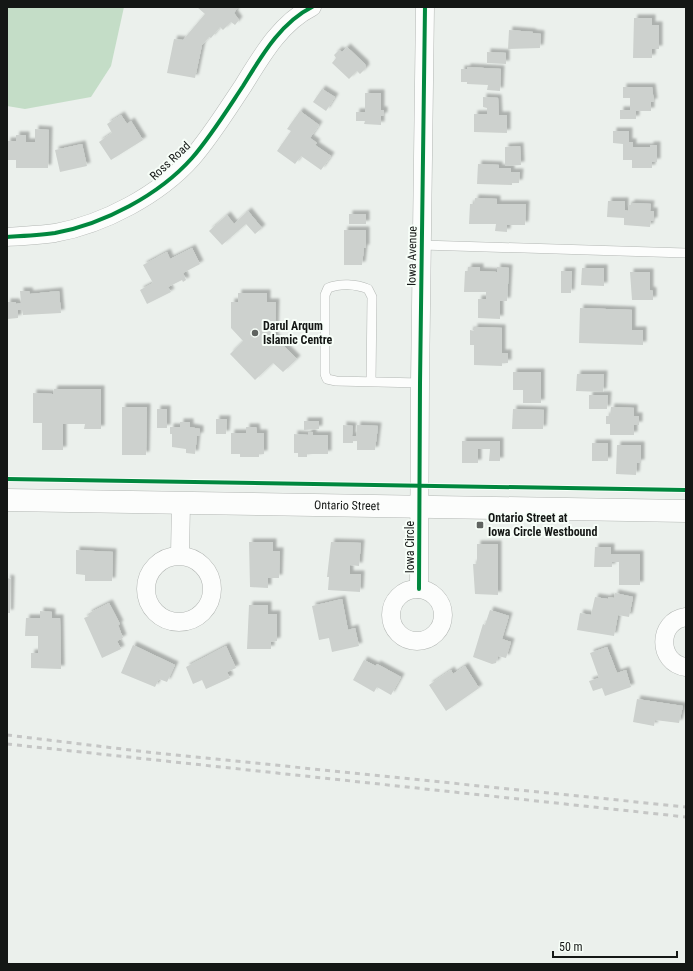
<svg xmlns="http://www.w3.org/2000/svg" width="693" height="971" viewBox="0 0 693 971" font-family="'Roboto Condensed',sans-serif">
<defs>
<filter id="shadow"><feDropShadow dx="3.5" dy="-3.5" stdDeviation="1" flood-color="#0004"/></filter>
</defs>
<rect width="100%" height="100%" fill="#ebf0ec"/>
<!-- forest -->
<path fill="#c4ddc7" d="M7,7H124L111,66L91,97L25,109L7,106Z"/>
<!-- building -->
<g fill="#cdd1ce" filter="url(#shadow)">
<path d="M197,7H238L234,13L239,20L235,25L231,22L223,30L220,27L211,38L209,37L202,45L195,78L167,73L174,39L183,40L205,14Z"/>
<path d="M634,18H652V25H659V49H652V58H633Z"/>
<path d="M509,30L533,32L532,33L541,34L540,48L508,49Z"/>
<path d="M347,47L365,64L366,68L360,74L357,71L349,79L332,63L336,58L334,55L339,50L342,52Z"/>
<path d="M487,52L506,53V64L487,63Z"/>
<path d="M467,67L501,69L500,91L487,90L488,85L467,84V82H461V69H467Z"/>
<path d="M623,87H652L654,102H651V111H636V119H620V110H630V98H623Z"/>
<path d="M322,89L335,97L326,111L313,102Z"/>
<path d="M365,93H381V110H384V116H381V125L364,124L365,121H356V112H365Z"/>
<path d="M483,97L498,98L499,115H507V133L474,132V114H487V108L483,107Z"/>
<path d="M300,111L319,125L310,138L317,143L315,145L331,156L321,170L301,156L295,164L277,151L291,131L287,129Z"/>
<path d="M121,115L127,124L131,121L143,140L111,160L99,142L112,133L107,124Z"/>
<path d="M35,129L49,130L48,168H16V160H7V141H16V135H26V142H35Z"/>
<path d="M613,131H629V142H633V147H650V145H657V162H652V168H632V160H623V144L613,143Z"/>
<path d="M82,144L87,166L60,172L55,150Z"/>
<path d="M520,146L521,165L505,166V147Z"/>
<path d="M478,164L499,165V168H511V172H520L519,183H512V185L477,184Z"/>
<path d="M475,198L497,199V204H526L525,225H507V232L495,231L496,224H469L470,204H474Z"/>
<path d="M608,201H625V210L628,211V205H631V203L651,204L650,211H654V221H651L650,227L624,225V218L607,217Z"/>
<path d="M248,211L262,228L255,234L246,224L222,245L209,231L227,215L234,224Z"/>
<rect x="349" y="214" width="17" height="10"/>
<path d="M344,230H366V248H364L362,265H344Z"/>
<path d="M192,248L200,264L183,273L186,280L183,282L182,280L168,287L171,292L147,304L140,290L153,283L143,265L167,252L170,259Z"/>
<path d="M468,267H480V271L497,272V267L509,268L507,301H500V319L478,318V299H486V292H464L465,271H468Z"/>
<path d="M582,268H604V286L581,285Z"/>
<path d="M561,271H572L571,293H561Z"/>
<path d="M630,272H650V290L653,291V300H632Z"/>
<path d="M20,291H29L30,294L59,291L61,313L23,315L22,310H18V318L7,319V302H16V304L21,303Z"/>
<path d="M238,293H267V302H276L275,337L297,359L283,372L273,363L255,380L230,354L243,341L231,328V302H238Z"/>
<path d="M580,308L632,310V330H643V345L579,343Z"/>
<path d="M474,327L502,328V353H508V363H502V366L474,365V345H470V330L474,331Z"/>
<path d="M513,372H541V403H523V390H513Z"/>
<path d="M577,374H604L603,392L576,391Z"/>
<path d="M54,389H101V429H84L85,424H63V450H42V423H33V393L53,394Z"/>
<path d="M589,395H608L607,409H589Z"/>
<path d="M122,407H147L146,455H122Z"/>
<path d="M611,407L634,408V416H639V425H634V435H610V424H606V416H610Z"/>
<rect x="157" y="409" width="10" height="19"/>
<path d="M513,409L544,410L543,429H512Z"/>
<path d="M216,419H227L226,434H216Z"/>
<path d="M304,421H319V429L304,430Z"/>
<path d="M180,422H190V427L200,429V436H197L195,454L186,453V449L172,447V434H170V427H180Z"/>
<path d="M343,425L353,426L352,436H356L357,425L378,426L375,450H357V441H353V443H343Z"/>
<path d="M246,427H256L257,433H264V454H259V457H240V454H231V433H246Z"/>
<path d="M308,432H313V435H328V454H307V457H298V453H294V434L308,435Z"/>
<path d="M462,441H500V461H489L490,449H478V463H462Z"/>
<rect x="592" y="443" width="16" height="18"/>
<path d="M617,445H641V463H637L636,475L616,474Z"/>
<path d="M249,542H273V551H280L279,578H268V588L250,587Z"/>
<path d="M331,542L361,543L359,566L350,565V574H361L360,592L328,590L329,577H327Z"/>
<path d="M477,544H498V595L475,594L473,564H477Z"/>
<path d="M595,547H611V554H640V585H619V562H612V567H594Z"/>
<path d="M76,550L113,552L112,581H85V575L76,574Z"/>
<path d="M7,578L11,579L10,613H7Z"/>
<path d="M615,593L633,597L629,617L618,615L614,636L577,630L580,613L591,615L595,597L608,599V597L614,598Z"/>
<path d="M342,599L348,630L355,628L359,646L332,652L329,638L319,640L312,606Z"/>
<path d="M109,603L120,624L118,625L123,638L117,641L121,649L102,658L84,618L89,616L88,614L93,611Z"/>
<path d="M249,605H268V614H277V641L271,642V649H247Z"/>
<path d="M490,610L509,616L502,639L511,642L506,658L498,656L496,663L492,664L473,657L483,624L485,625Z"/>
<path d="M40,611L52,612V618H60L61,669L31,668V653H38V636H25L26,618H40Z"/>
<path d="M133,645L175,665L167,682L159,679L155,687L121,673Z"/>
<path d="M226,646L236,668L227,672L230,678L206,689L202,680L193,684L186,667Z"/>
<path d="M607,647L617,673L626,670L631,687L605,696L602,688L593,691L589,681L599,678L590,653Z"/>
<path d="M364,660L376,666L377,664L401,677L391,695L377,687L374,692L353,680Z"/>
<path d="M465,666L479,688L446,711L429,685L451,670L453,674Z"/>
<path d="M637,699L683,706L679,723L655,720L654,726L633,722Z"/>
</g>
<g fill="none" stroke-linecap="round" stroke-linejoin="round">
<defs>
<g id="lane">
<path d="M422,245L686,253"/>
<path d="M371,382L372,297L368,289C356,284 340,283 328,288L325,295V374L327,379L336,381L420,383"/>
</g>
<g id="street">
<path d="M7,237C23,236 40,235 55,233C104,224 159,195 192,158C211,136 227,110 243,86C261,57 280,23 312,7"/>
<path d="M180,555L181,503"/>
<circle cx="179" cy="589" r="33"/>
<circle cx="417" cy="615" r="26"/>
<path d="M419,589L420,383L425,7"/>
<path d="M686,617C657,621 657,663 686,667"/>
</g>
<g id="secondary">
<path id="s1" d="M7,500L686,511"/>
</g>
</defs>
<!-- lane casing -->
<use href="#lane" stroke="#b3b7b4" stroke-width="10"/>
<!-- street casing -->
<use href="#street" stroke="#b3b7b4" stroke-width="19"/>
<!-- secondary casing -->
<use href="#secondary" stroke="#b3b7b4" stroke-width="23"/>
<!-- lane -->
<use href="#lane" stroke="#fcfdfc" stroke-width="9"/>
<!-- street -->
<use href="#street" stroke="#fcfdfc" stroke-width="18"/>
<!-- secondary -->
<use href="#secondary" stroke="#fcfdfc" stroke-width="22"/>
<!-- rail -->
<g stroke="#c5c6c5" stroke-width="3" stroke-dasharray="5 5" stroke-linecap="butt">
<path d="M7,735L147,752L686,807"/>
<path d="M7,744L686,817"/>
</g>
<defs>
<g id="cycleway">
<path d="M7,237C23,236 40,235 55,233C104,224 159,195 192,158C211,136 227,110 243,86C261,57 280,23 312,7"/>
<path d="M7,479L686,490"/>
<path d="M419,589L420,383L425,7"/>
</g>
</defs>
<!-- cycleway casing -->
<use href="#cycleway" stroke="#f7fef8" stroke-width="6"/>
<!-- cycleway -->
<use href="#cycleway" stroke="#00873e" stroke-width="4"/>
</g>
<!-- markers -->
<g fill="#5f6360" stroke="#f7fef8" stroke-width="1.5">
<circle cx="255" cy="333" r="4"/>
<rect x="476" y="521" width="8" height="8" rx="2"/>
</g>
<g text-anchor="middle" stroke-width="4" stroke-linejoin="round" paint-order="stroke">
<!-- street labels -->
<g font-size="12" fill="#141715" stroke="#f7fef8">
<text transform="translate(170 161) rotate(-43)" y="4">Ross Road</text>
<text transform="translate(412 256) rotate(-89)" y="4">Iowa Avenue</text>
<text dy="4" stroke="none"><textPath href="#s1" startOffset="340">Ontario Street</textPath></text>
<text transform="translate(410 547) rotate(-90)" y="4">Iowa Circle</text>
</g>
<!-- poi labels -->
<g font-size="12" font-weight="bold" fill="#141715" stroke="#f7fef8" text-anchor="start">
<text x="263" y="330">Darul Arqum<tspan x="263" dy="14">Islamic Centre</tspan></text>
<text x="488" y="522">Ontario Street at<tspan x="488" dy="14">Iowa Circle Westbound</tspan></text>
</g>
</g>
<!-- border -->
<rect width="693" height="971" fill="none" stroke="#141715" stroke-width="16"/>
<!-- scale -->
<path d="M553 951v6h124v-6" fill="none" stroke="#141715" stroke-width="2"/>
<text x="559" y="951" font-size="12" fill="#141715" stroke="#f7fef8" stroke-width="3" paint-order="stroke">50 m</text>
</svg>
